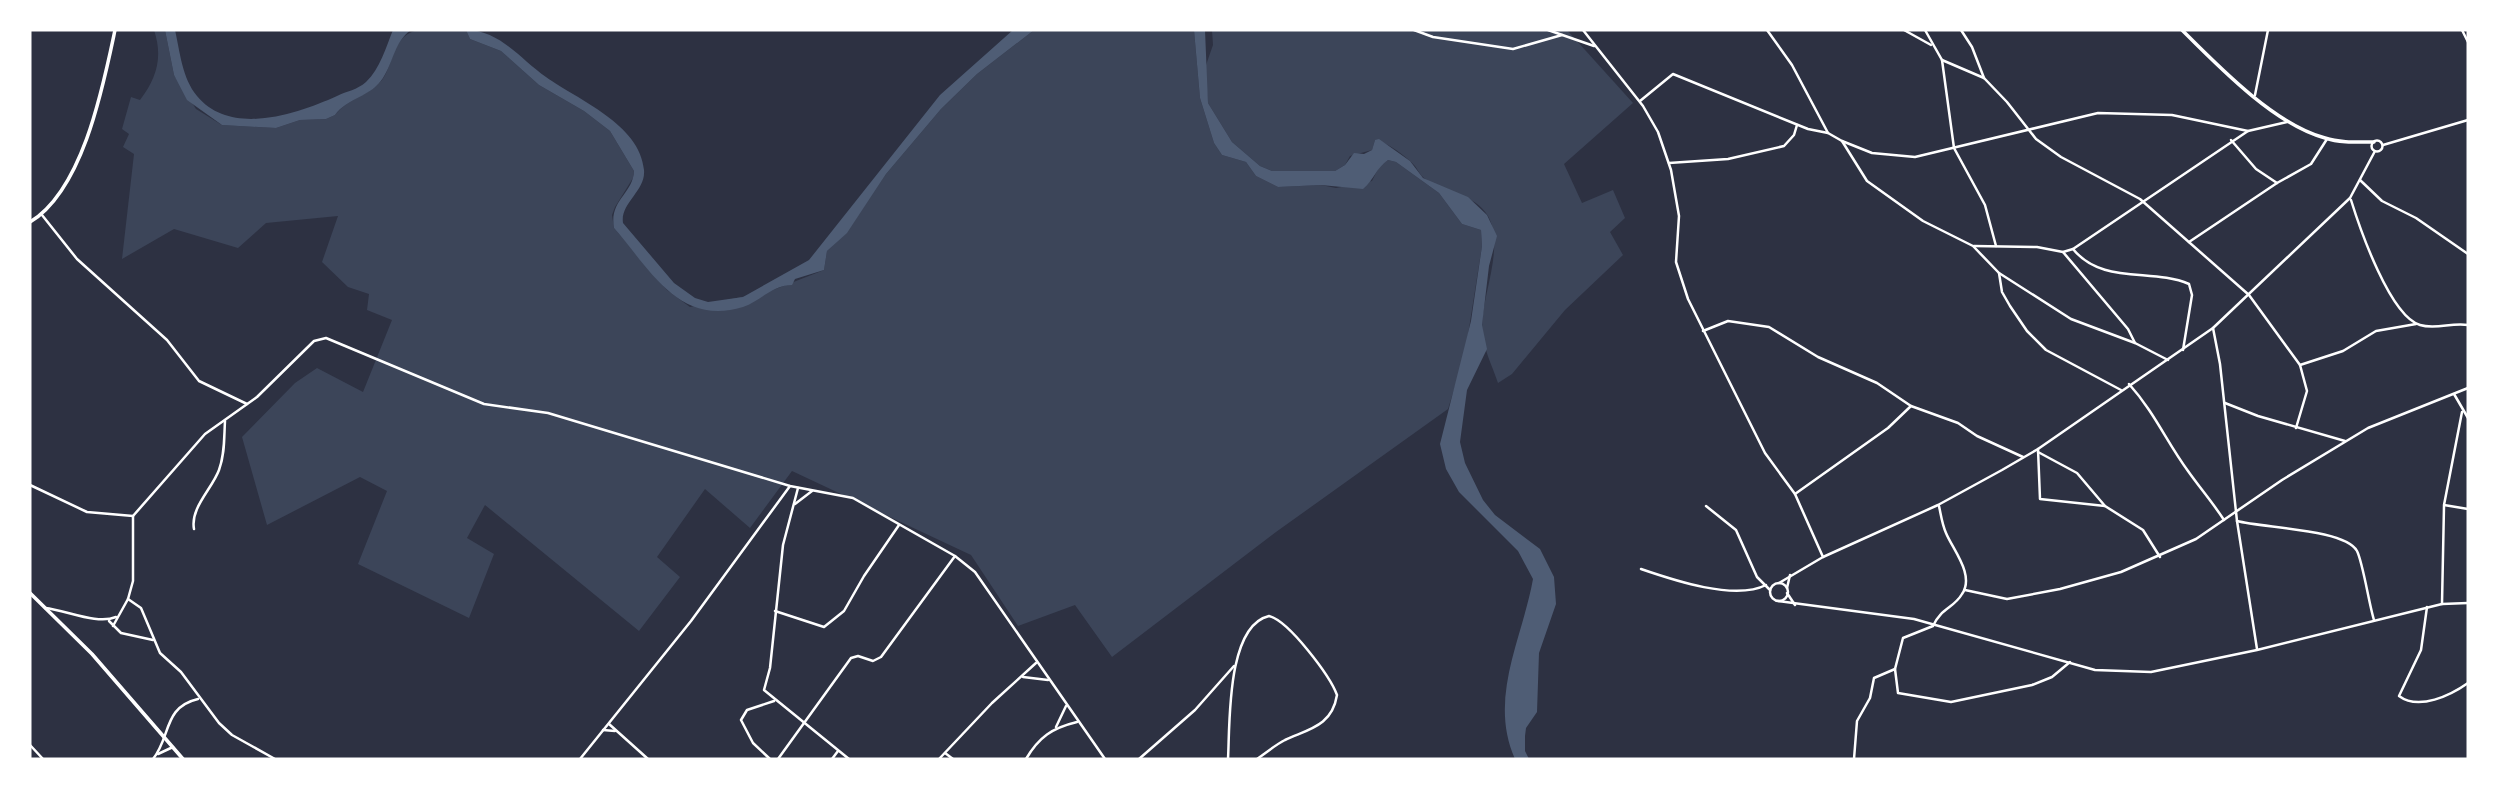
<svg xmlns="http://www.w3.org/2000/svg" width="2498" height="789" viewBox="0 0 2498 789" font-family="Jost,sans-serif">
<rect width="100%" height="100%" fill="#2d3142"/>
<!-- green -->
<g fill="#3c4559">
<path d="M154,30H165L174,75L196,109L222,125L276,128L300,120L326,119L335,115C347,99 368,96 382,80C388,72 391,59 395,50C408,20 438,30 466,30L470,39L501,51L539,85L584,111L610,131L634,171L633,178L615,207L612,215L614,228L667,290L690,307L768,292L824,270L827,251L847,232L886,174L941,109L977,74L1034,30H1194L1200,98L1214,143L1222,155L1246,162L1256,176L1278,187L1321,185L1336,188L1372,181L1380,165L1388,160L1396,162L1439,193L1462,224L1481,230L1482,246L1465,354L1448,409L1276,532L1112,657L1075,605L1018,626L971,555L792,471L750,528L705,489L657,557L680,577L639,631L485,505L467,538L494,554L469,618L358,564L387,491L360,477L267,525L242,437L295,383L317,368L363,392L392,320L367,310L369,294L348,287L322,262L338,216L266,223L238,248L174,229L122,259L134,154L123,147L129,134L122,129L131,97L140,100C157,78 163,57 154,30Z"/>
<path d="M1212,30H1567L1633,103L1564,164L1582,203L1613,190L1625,218L1610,232L1623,255L1565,310L1512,374L1498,383C1492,365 1482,346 1482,327C1482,294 1505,247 1488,216C1475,193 1443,194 1424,178C1420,175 1418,170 1415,166C1406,156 1387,142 1375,140L1372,150L1350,156L1345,165L1335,171H1272L1260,166L1232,142L1208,103L1205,68L1213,45Z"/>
</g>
<!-- water -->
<g fill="#4f5d75">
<path d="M165,30H175C180,52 182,78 197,96C231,137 297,114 337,96C347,91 357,90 366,82C380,69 386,47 393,30H411C394,42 394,61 383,78C371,97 347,98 335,115L326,119L300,120L276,128L222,125L187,100L174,75Z"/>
<path d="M466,30C500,30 520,59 546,77C578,100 640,124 644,170C646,191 620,203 623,223L674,283L695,298L708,302L743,297L809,260L940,95L1013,30H1034L977,74L941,109L886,174L847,233L827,251L824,270L795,279L792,285C772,285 761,301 743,307C679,327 650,269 614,228C609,200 633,194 634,171L610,131L584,111L539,85L501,51L470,39Z"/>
<path d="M1194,30H1205L1208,103L1232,142L1260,166L1272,171H1335L1345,165L1354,153L1364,154L1372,150L1375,140L1379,139L1410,161L1423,178L1468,197L1487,215L1497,236L1489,266L1482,325L1487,349L1467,390L1460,442L1465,463L1483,500L1495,515L1540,549L1554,577L1556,604L1539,653L1537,712L1526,728L1525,736V751L1529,759H1515C1488,698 1522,640 1533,579L1518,551L1459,492L1446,469L1440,444L1471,321L1482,246L1481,230L1462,224L1439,193L1396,162L1388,160C1376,168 1374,180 1363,189L1321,185L1278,187L1256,176L1246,162L1222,155L1214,143L1200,98Z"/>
</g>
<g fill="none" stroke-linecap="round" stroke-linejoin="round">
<!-- minor -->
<g stroke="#fff" stroke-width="2.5">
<path d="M1414,30L1433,37L1513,49L1562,35"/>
<path d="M1548,30L1594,46"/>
<path d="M1583,30L1643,106L1658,132L1671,170L1679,216L1676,262L1688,299L1765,453L1795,494L1823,557"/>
<path d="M1767,30L1792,65L1828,133L1842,141L1867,181L1923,221L1973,246L1999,273L2002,292L2010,306L2027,331L2046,350L2121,390"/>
<path d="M1904,30L1931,45"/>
<path d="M1925,30L1942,60L1954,148L1985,205L1996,246"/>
<path d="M1961,30L1972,47L1984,78"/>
<path d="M2462,30L2468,42"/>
<path d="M1942,60L1984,78L2007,102L2036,139L2061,157L2140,199L2249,295L2300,365L2307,391L2296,428"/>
<path d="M2255,95L2268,30"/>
<path d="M1640,101L1673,74L1808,129L1828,133"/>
<path d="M2231,140L2256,169L2277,183"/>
<circle cx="2377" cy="146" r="5.5"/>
<path d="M1842,141L1872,153L1915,157L2098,113L2172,115L2248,131L2287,122"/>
<path d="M2383,145L2468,120"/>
<path d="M1669,163L1728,159L1784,146L1794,135L1797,125"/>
<path d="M2360,180L2382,201L2416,218L2468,254"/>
<path d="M2351,200C2360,229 2390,316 2420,325C2436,330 2452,322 2468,325"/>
<path d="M42,215L77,259L167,340L199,381L247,404"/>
<path d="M2189,242L2277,183L2311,164L2327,139"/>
<path d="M1974,246L2037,247L2063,252L2073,249L2248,131"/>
<path d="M2073,249C2102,285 2152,268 2189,284L2192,295L2183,350"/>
<path d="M2063,252L2128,329L2135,343"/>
<path d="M1999,273L2071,319L2135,343L2168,360"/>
<path d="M2213,328L2220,364L2237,521C2263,528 2345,529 2357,551C2363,563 2369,604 2374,620"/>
<path d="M1703,331L1728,321L1769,327L1818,357L1877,383L1911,406L1958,423L1977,436L2023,457"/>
<path d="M2300,365L2343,351L2376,331L2416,324"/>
<path d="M2129,384C2155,413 2166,441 2188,471C2200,488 2213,503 2224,520"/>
<path d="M2454,394L2468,418"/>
<path d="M2225,403L2258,416L2345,441"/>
<path d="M2462,412L2444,505L2468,509"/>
<path d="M2038,449L2040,499L2105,506L2143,530L2160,557"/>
<path d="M2038,452L2077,473L2105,506"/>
<path d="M30,485L87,512L133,516L205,434L257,397L314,341L326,338L484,404L548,413L790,486L853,498L955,556L975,572L1105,759"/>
<path d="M798,488L783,545L770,668L764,690L849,759"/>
<path d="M1795,494L1888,428L1911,406"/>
<path d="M795,504L812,491"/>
<path d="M1706,506L1736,530L1757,577L1770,590"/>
<path d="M2237,521L2257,649"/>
<path d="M194,529C190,508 212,489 219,470C225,454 224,437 225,421"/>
<path d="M1641,569C1673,580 1735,601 1766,585"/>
<path d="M1779,583L1823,557L1938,505L2002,470L2038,449L2213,328L2350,198L2375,151"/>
<circle cx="1779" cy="592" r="9"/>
<path d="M1787,588L1790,575"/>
<path d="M1965,590L2007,599L2060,589L2121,572L2196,539L2282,480L2368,428L2468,388"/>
<path d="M1787,593L1795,605"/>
<path d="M128,599L141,608L160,653L181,672L219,723L232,735L275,759"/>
<path d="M1778,601L1914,619L2095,670L2151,672L2257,650L2442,604L2468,603"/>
<path d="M2442,604L2444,506"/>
<path d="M2427,607L2421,650L2399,696C2419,711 2451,695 2468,683"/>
<path d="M45,608C66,610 97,625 116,617"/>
<path d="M775,611L824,627L844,611L864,576L899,525"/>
<path d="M109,621L121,633L153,640"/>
<path d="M113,626L128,599L133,581V516"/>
<path d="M1895,669L1898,693L1951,702L2032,685L2052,677L2070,662"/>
<path d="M1023,677L1048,680"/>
<path d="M609,724L648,759"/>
<path d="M1056,727L1066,706"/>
<path d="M603,730L615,731"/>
<path d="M30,745L43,759"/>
<path d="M945,753L953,759"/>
<path d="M158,754L173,747"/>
<path d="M153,759C171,737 163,707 198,699"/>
<path d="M580,759L691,621L790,486"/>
<path d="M770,759L753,743L741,720L747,710L774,701"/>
<path d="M778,759L851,658L858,656L873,661L881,657L955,556"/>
<path d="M832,759L838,751"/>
<path d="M939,759L992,703L1036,663"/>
<path d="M1026,759C1039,737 1052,728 1077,722"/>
<path d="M1139,759L1195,710L1234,666"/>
<path d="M1228,759C1230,726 1226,626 1269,616C1289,621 1330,676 1337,695C1332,726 1309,729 1285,740C1275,745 1266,753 1257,759"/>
<path d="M1854,759L1857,721L1870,698L1874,678L1895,669L1903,638L1933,626C1941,608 1954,608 1962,594C1975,575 1953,550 1946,533C1942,524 1941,515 1939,506"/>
</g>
<!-- tertiary -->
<g stroke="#fff" stroke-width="3.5">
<path d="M2182,30C2218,66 2275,125 2325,138C2340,143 2358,142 2374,142"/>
<path d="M30,222C83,190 103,87 115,30"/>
<path d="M30,593L92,654L183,759"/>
</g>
</g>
<!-- border -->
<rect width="2498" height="789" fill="none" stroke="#ffffff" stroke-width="63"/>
</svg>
